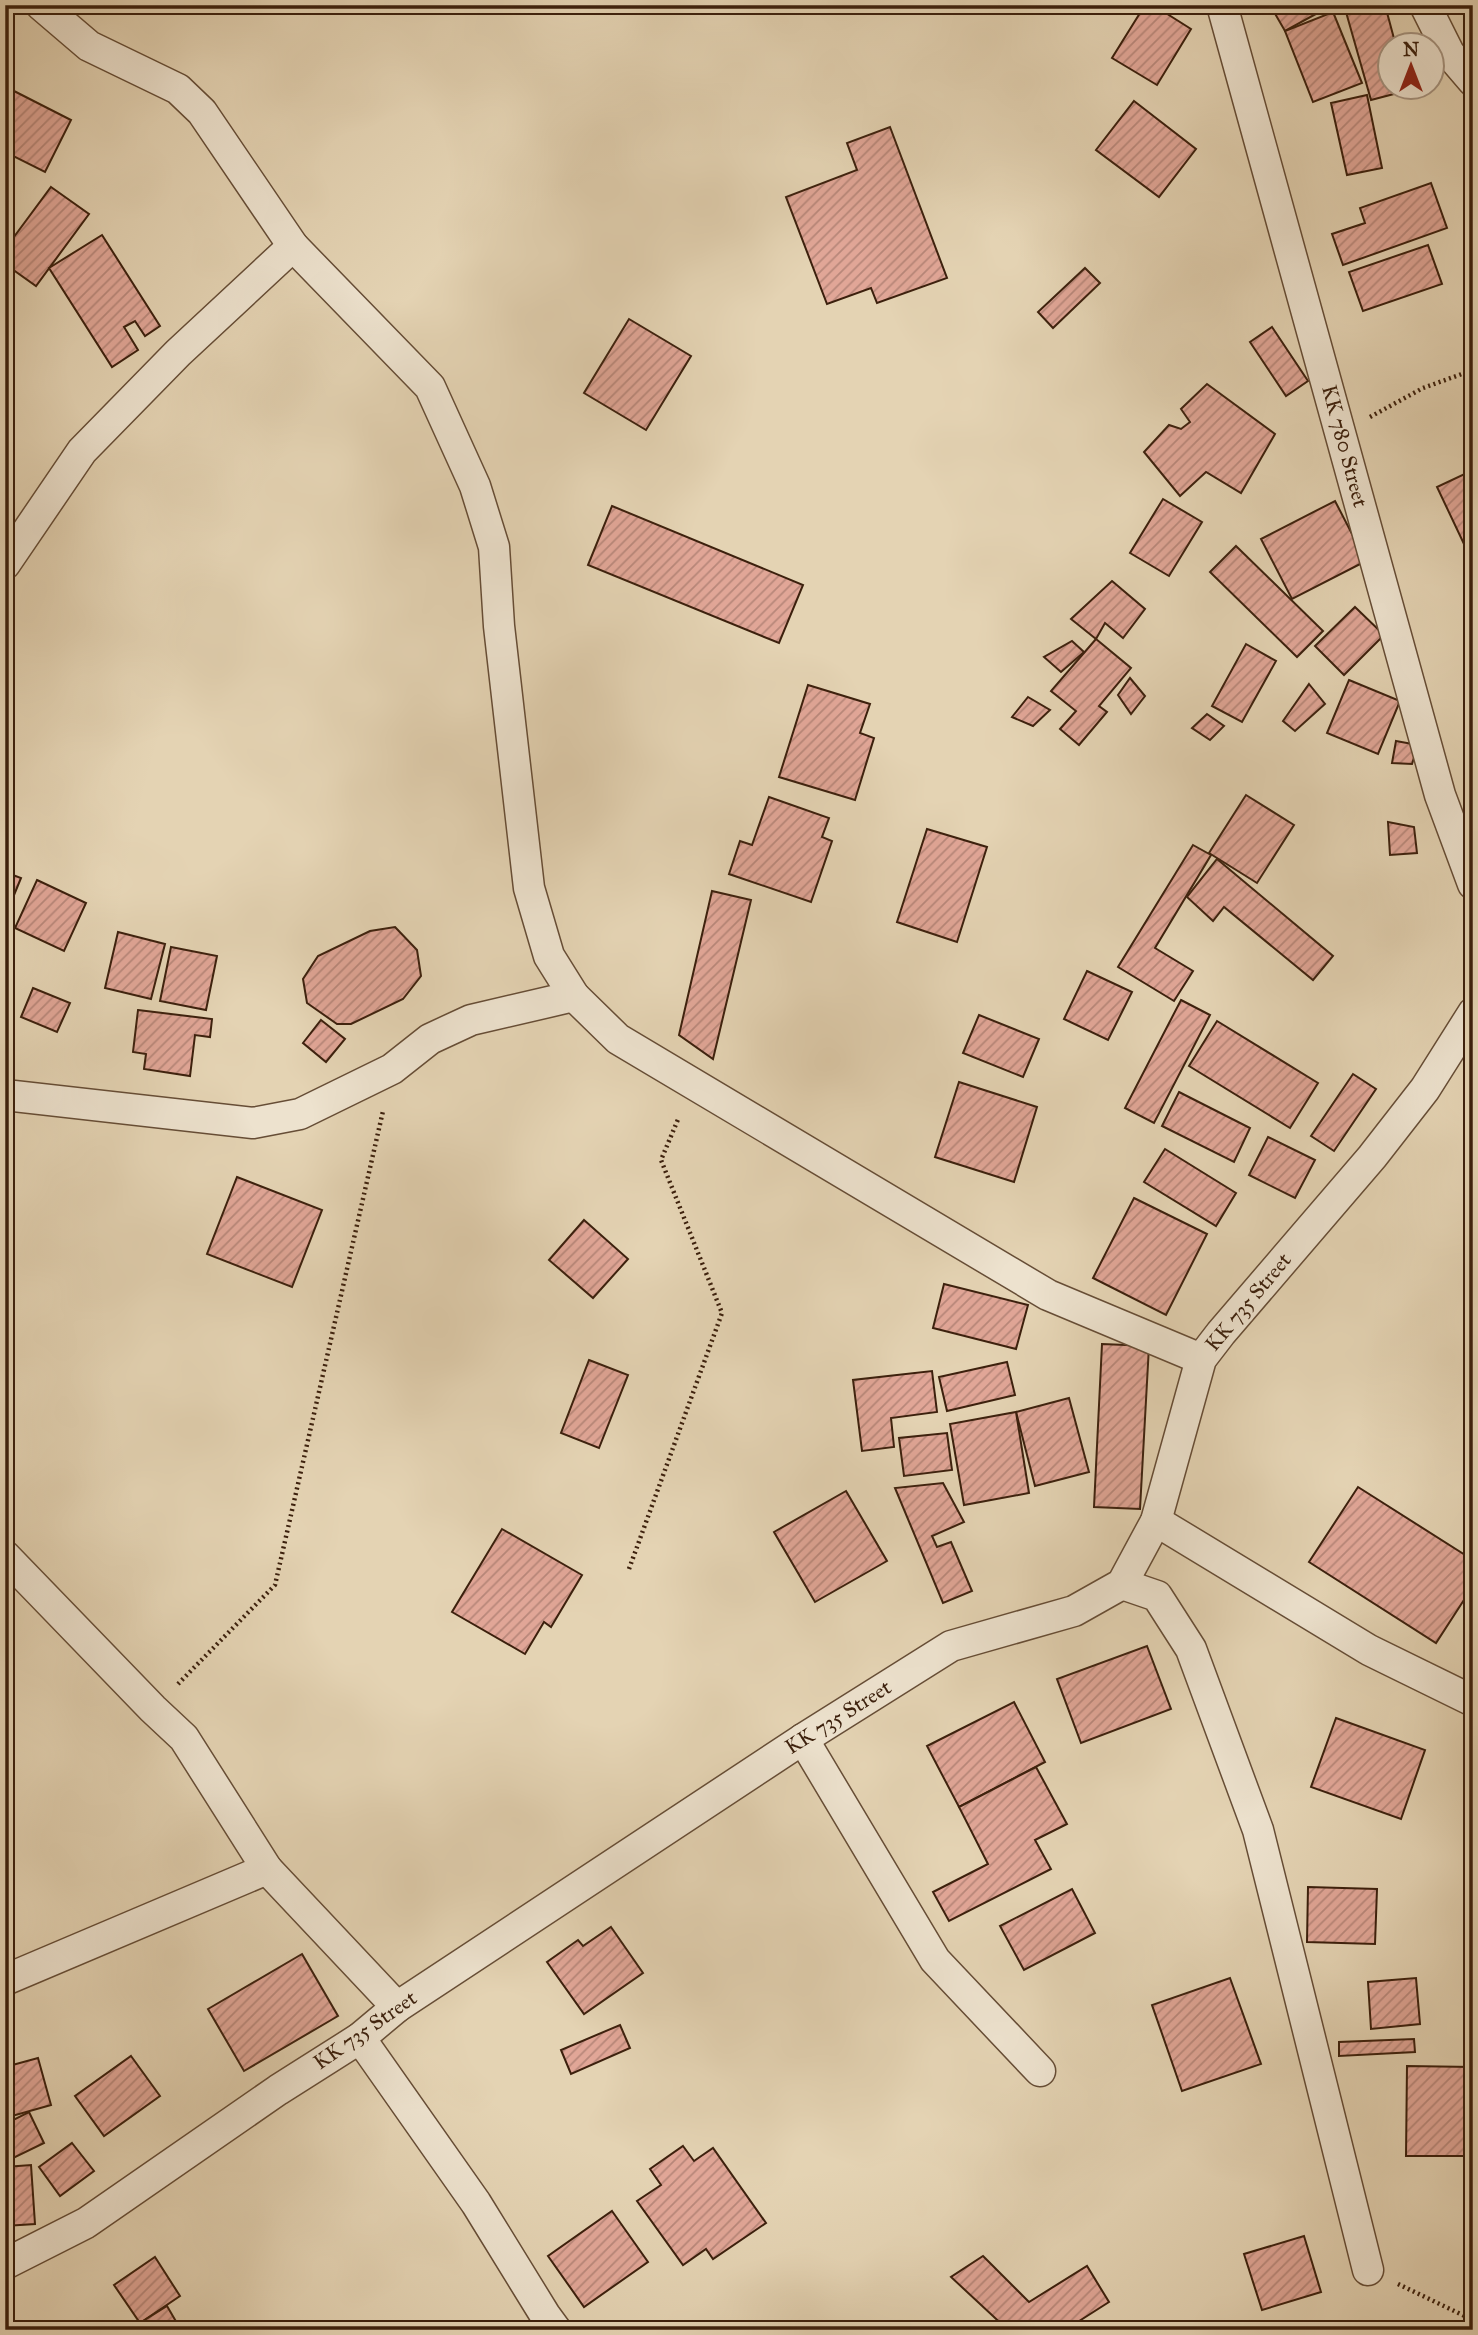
<svg xmlns="http://www.w3.org/2000/svg" width="1478" height="2335" viewBox="0 0 1478 2335" font-family="'IM FELL Great Primer',serif">
<defs>
<pattern id="building-hatch" width="6" height="6" patternUnits="userSpaceOnUse" patternTransform="scale(1.75)"><rect width="6" height="6" fill="#e1a697"/><path d="M-1 1l2-2M0 6l6-6M5 7l2-2" fill="none" stroke="#b8877a"/></pattern>
</defs>
<rect width="100%" height="100%" fill="#e4d3b3"/>
<filter id="stains"><feTurbulence type="fractalNoise" baseFrequency=".00286" numOctaves="4"/><feColorMatrix values="0 0 0 0 .2 0 0 0 0 .09 0 0 0 0 .02 0 0 0 .5 -.17"/></filter>
<radialGradient id="worn" r=".72"><stop offset=".6" stop-color="#630" stop-opacity="0"/><stop offset="1" stop-color="#630" stop-opacity=".3"/></radialGradient>
<!-- building -->
<g fill="url(#building-hatch)" stroke="#3c200d" stroke-width="2">
<path d="M1145,5H1153L1191,29L1157,85L1112,58Z"/>
<path d="M1270,5H1323L1325,9L1285,31Z"/>
<path d="M1344,5H1385L1396,46H1390V88H1408L1409,90L1371,100Z"/>
<path d="M1333,12L1362,83L1313,102L1285,31Z"/>
<path d="M14,91L71,120L45,172L5,152V109Z"/>
<path d="M1367,95L1382,168L1347,175L1331,103Z"/>
<path d="M1134,101L1196,149L1159,197L1096,150Z"/>
<path d="M890,127L947,278L877,303L871,288L827,304L786,197L857,170L847,143Z"/>
<path d="M1431,183L1447,228L1343,265L1332,234L1365,223L1360,208Z"/>
<path d="M51,187L89,214L36,286L5,264V249Z"/>
<path d="M102,235L160,326L145,336L135,321L124,327L138,350L112,367L49,268Z"/>
<path d="M1428,245L1442,284L1363,311L1349,272Z"/>
<path d="M1085,268L1100,283L1053,328L1038,312Z"/>
<path d="M629,319L691,356L646,430L584,393Z"/>
<path d="M1272,327L1308,381L1286,396L1250,342Z"/>
<path d="M1207,384L1275,434L1241,493L1206,472L1180,496L1144,452L1169,425L1181,429L1190,422L1181,409Z"/>
<path d="M1473,470V563L1437,487Z"/>
<path d="M1163,499L1202,522L1169,576L1130,553Z"/>
<path d="M1335,501L1366,561L1292,599L1261,539Z"/>
<path d="M612,506L803,585L779,643L588,565Z"/>
<path d="M1236,546L1323,631L1297,657L1210,572Z"/>
<path d="M1112,581L1145,609L1123,638L1105,623L1096,639L1071,619Z"/>
<path d="M1355,607L1384,635L1344,675L1315,646Z"/>
<path d="M1096,639L1131,668L1099,706L1107,712L1079,745L1060,729L1076,711L1051,691Z"/>
<path d="M1072,641L1084,652L1061,672L1044,657Z"/>
<path d="M1246,644L1276,661L1242,722L1212,706Z"/>
<path d="M1130,678L1145,696L1131,714L1118,695Z"/>
<path d="M1349,680L1400,701L1378,754L1327,733Z"/>
<path d="M1309,684L1325,704L1295,731L1283,721Z"/>
<path d="M808,685L870,704L860,733L874,738L855,800L779,777Z"/>
<path d="M1028,697L1050,710L1033,726L1012,717Z"/>
<path d="M1207,714L1224,726L1210,740L1192,728Z"/>
<path d="M1396,741L1418,745L1412,764L1392,763Z"/>
<path d="M1246,795L1294,825L1257,883L1209,853Z"/>
<path d="M769,797L829,818L822,837L832,841L811,902L729,874L740,841L752,845Z"/>
<path d="M1388,822L1414,827L1417,853L1390,855Z"/>
<path d="M927,829L987,847L957,942L897,922Z"/>
<path d="M1193,845L1211,855L1155,948L1193,971L1174,1001L1118,967Z"/>
<path d="M1217,859L1333,956L1313,980L1224,907L1213,921L1187,897Z"/>
<path d="M5,872L21,878L5,917Z"/>
<path d="M37,880L86,903L64,951L15,928Z"/>
<path d="M712,891L751,900L713,1059L679,1035Z"/>
<path d="M395,927L417,950L421,976L403,999L351,1024H337L307,1003L303,979L318,956L370,931Z"/>
<path d="M118,932L165,944L151,999L105,988Z"/>
<path d="M171,947L217,956L206,1010L160,1001Z"/>
<path d="M1087,971L1132,992L1108,1040L1064,1019Z"/>
<path d="M33,988L70,1003L57,1032L21,1017Z"/>
<path d="M1181,1000L1210,1015L1154,1123L1125,1108Z"/>
<path d="M138,1010L212,1019L210,1037L195,1035L190,1076L144,1069L146,1054L133,1052Z"/>
<path d="M979,1015L1039,1039L1023,1077L963,1053Z"/>
<path d="M321,1020L345,1039L326,1062L303,1043Z"/>
<path d="M1217,1021L1318,1083L1290,1128L1189,1066Z"/>
<path d="M1353,1074L1376,1089L1334,1151L1311,1136Z"/>
<path d="M959,1082L1037,1107L1014,1182L935,1157Z"/>
<path d="M1179,1092L1250,1128L1234,1162L1162,1126Z"/>
<path d="M1268,1137L1315,1160L1295,1198L1249,1175Z"/>
<path d="M1165,1149L1236,1193L1216,1226L1144,1182Z"/>
<path d="M237,1177L322,1210L292,1287L207,1254Z"/>
<path d="M1134,1198L1207,1234L1166,1315L1093,1278Z"/>
<path d="M584,1220L628,1259L593,1298L549,1260Z"/>
<path d="M944,1284L1028,1305L1016,1349L933,1328Z"/>
<path d="M1102,1344L1149,1346L1140,1509L1094,1507Z"/>
<path d="M589,1360L628,1375L599,1448L561,1433Z"/>
<path d="M1007,1362L1015,1395L947,1411L939,1377Z"/>
<path d="M932,1371L937,1412L891,1418L894,1447L862,1451L853,1380Z"/>
<path d="M1069,1398L1089,1472L1035,1486L1016,1412Z"/>
<path d="M1016,1412L1029,1493L964,1505L950,1424Z"/>
<path d="M947,1433L952,1470L904,1476L899,1438Z"/>
<path d="M943,1483L964,1522L932,1536L937,1547L951,1542L972,1591L943,1603L895,1488Z"/>
<path d="M1358,1487L1473,1560V1586L1436,1643L1309,1562Z"/>
<path d="M846,1491L887,1561L815,1602L774,1532Z"/>
<path d="M502,1529L582,1575L551,1627L544,1622L525,1654L452,1612Z"/>
<path d="M1147,1646L1171,1709L1081,1743L1057,1679Z"/>
<path d="M1014,1702L1045,1762L959,1807L927,1746Z"/>
<path d="M1336,1718L1425,1750L1401,1819L1311,1787Z"/>
<path d="M1036,1767L1067,1824L1035,1840L1051,1869L949,1921L933,1892L988,1864L959,1807Z"/>
<path d="M1308,1887L1377,1889L1375,1944L1307,1942Z"/>
<path d="M1072,1889L1095,1933L1024,1970L1000,1926Z"/>
<path d="M611,1927L643,1973L584,2014L547,1962L578,1940L583,1946Z"/>
<path d="M302,1954L338,2016L244,2071L208,2009Z"/>
<path d="M1230,1978L1261,2064L1182,2091L1152,2005Z"/>
<path d="M1416,1978L1420,2024L1371,2029L1368,1982Z"/>
<path d="M620,2025L630,2048L571,2074L561,2050Z"/>
<path d="M1414,2039L1415,2052L1339,2056V2042Z"/>
<path d="M131,2056L160,2096L104,2136L75,2096Z"/>
<path d="M38,2058L51,2105L5,2118V2067Z"/>
<path d="M1407,2066L1473,2067V2156H1406Z"/>
<path d="M29,2112L44,2143L5,2162V2124Z"/>
<path d="M72,2143L94,2171L60,2196L39,2167Z"/>
<path d="M683,2146L694,2161L713,2148L766,2223L713,2259L706,2249L683,2265L637,2201L661,2185L650,2169Z"/>
<path d="M31,2165L35,2224L5,2226V2167Z"/>
<path d="M612,2211L648,2262L584,2307L548,2256Z"/>
<path d="M1304,2236L1321,2292L1262,2310L1244,2254Z"/>
<path d="M983,2256L1029,2302L1087,2266L1109,2302L1065,2330H1008L951,2277Z"/>
<path d="M155,2257L180,2296L140,2323L114,2285Z"/>
<path d="M167,2306L181,2330H144L140,2323Z"/>
<path d="M113,2323L115,2330H84Z"/>
</g>
<g fill="none" stroke-linecap="round" stroke-linejoin="round">
<defs>
<g id="minor">
<path d="M41,5L89,46L178,89L202,112L293,246L430,387L475,486L494,547L499,626L529,888L549,956L574,996L618,1039L1048,1295L1201,1359"/>
<path d="M1222,5L1440,795L1473,884"/>
<path d="M1425,5L1449,53L1473,81"/>
<path d="M5,564L82,451L178,353L293,246"/>
<path d="M5,1095L253,1123L300,1114L392,1069L430,1039L471,1020L574,996"/>
<path d="M1156,1521L1369,1650L1473,1701"/>
<path d="M5,1556L153,1709L184,1738L267,1869L397,2007"/>
<path d="M1122,1584L1157,1596L1191,1649L1258,1830L1368,2270"/>
<path d="M803,1739L935,1960L1040,2071"/>
<path d="M5,1980L267,1869"/>
<path d="M360,2038L476,2203L545,2315L556,2330"/>
<path d="M5,2264L86,2223L278,2090L360,2038L397,2007L803,1739L951,1646L1074,1611L1122,1584L1156,1521L1201,1359L1221,1333L1372,1157L1425,1089L1473,1013"/>
</g>
</defs>
<!-- minor casing -->
<use href="#minor" stroke="#664d36" stroke-width="33"/>
<!-- path -->
<g stroke="#3c200d" stroke-width="4.5" stroke-dasharray="2 3.5" stroke-linecap="butt">
<path d="M1370,417L1423,388L1473,370"/>
<path d="M629,1569L722,1313L661,1160L679,1117"/>
<path d="M178,1684L275,1585L383,1111"/>
<path d="M1398,2284L1473,2320"/>
</g>
<!-- minor -->
<use href="#minor" stroke="#ede2ce" stroke-width="30"/>
</g>
<g text-anchor="middle" stroke-width="5" stroke-linejoin="round" paint-order="stroke">
<!-- street labels -->
<g font-size="21" fill="#3c200d" stroke="#ede2ce">
<text transform="translate(1345 446) rotate(75)" y="7">KK 780 Street</text>
<text transform="translate(1248 1302) rotate(-50)" y="7">KK 735 Street</text>
<text transform="translate(838 1717) rotate(-32)" y="7">KK 735 Street</text>
<text transform="translate(365 2030) rotate(-35)" y="7">KK 735 Street</text>
</g>
</g>
<!-- margin -->
<rect width="1478" height="2335" fill="none" stroke="#e4d3b3" stroke-width="28"/>
<rect x="7" y="7" width="1464" height="2321" fill="none" stroke="#3c200d" stroke-width="3.5"/>
<rect x="14" y="14" width="1450" height="2307" fill="none" stroke="#3c200d" stroke-width="2"/>
<!-- north arrow -->
<g transform="translate(1411 66)"><circle r="33" fill="#ede2ce" stroke="#a69481" stroke-width="2"/>
<path d="M0-5L12 26L0 18L-12 26Z" fill="#8f2418"/>
<text y="-10" font-size="19" font-weight="bold" text-anchor="middle" fill="#3c200d">N</text>
</g>
<rect width="100%" height="100%" filter="url(#stains)"/>
<rect width="100%" height="100%" fill="url(#worn)"/>
</svg>
